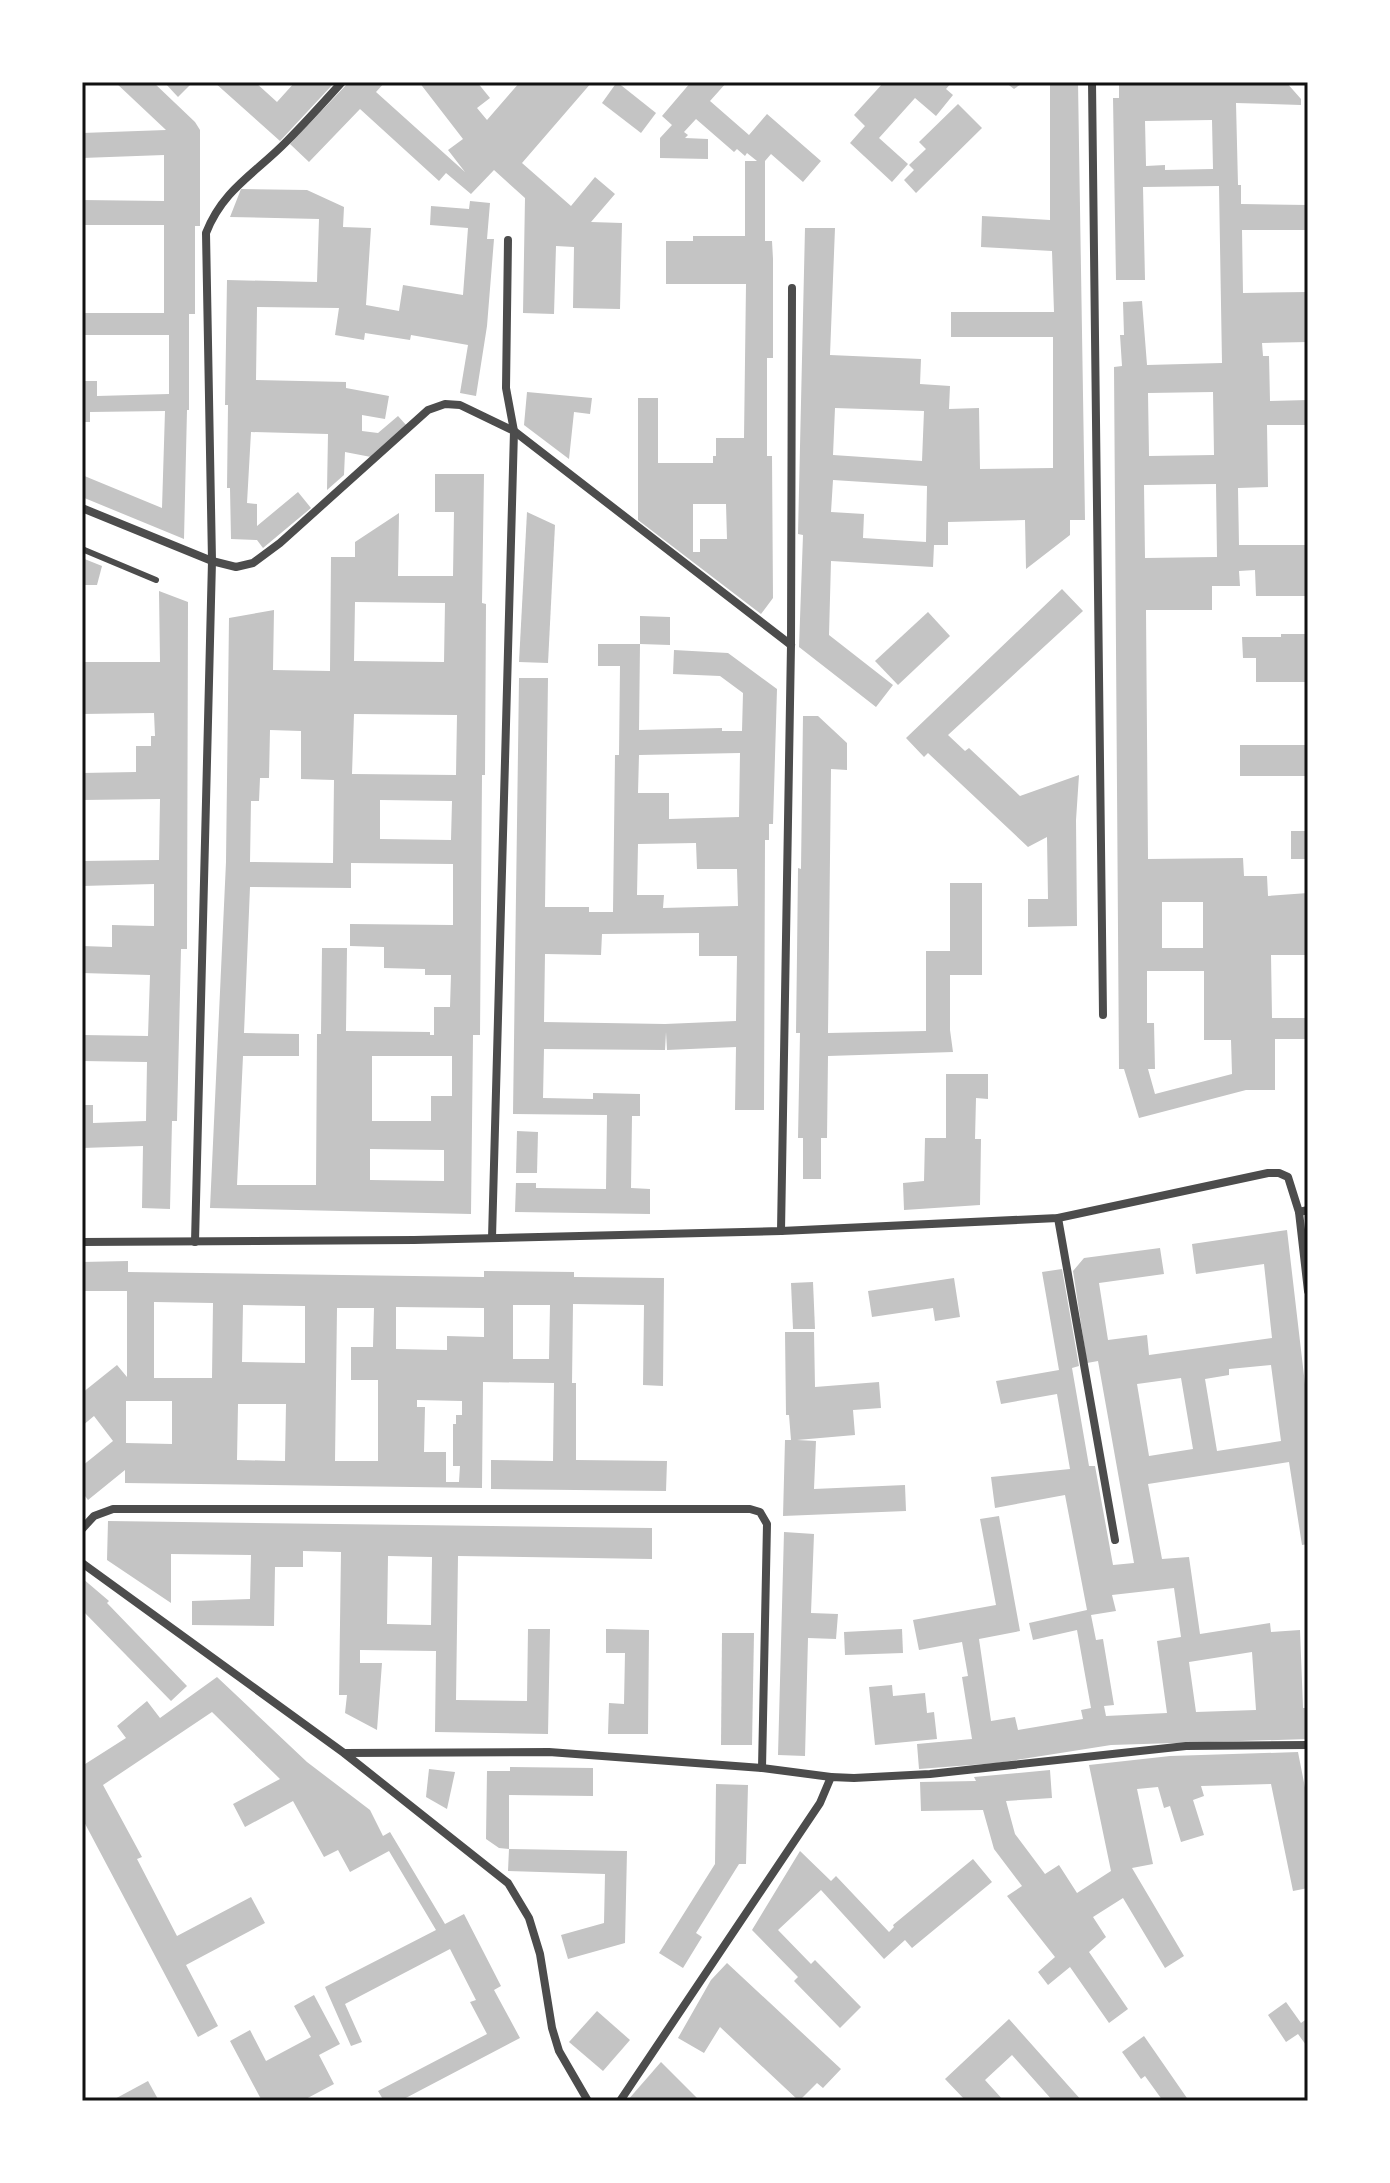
<svg xmlns="http://www.w3.org/2000/svg" width="1390" height="2183" viewBox="0 0 1390 2183" font-family="'Roboto Serif',serif">
<rect width="100%" height="100%" fill="#fff"/>
<!-- building -->
<g fill="#c4c4c4" fill-rule="evenodd">
<path d="M115,82H153L195,122L200,130V226H195V314H189V410H187L184,539L82,497V475L162,508L165,411L90,412V422H82V381H97V396L169,394V335H83L82,332L84,313H164V225H82V200L164,201V155L82,158V133L166,130Z"/>
<path d="M164,82H193L178,97Z"/>
<path d="M214,82H255L277,102L295,82H335L280,141Z"/>
<path d="M349,82H385L376,92L465,172L448,150L463,139L419,82H477L490,98L477,108L487,120L520,82H592L522,163L571,206L595,177L615,194L591,222L622,223L620,309L573,308L574,247L556,246L554,314L523,313L525,198L494,170L471,194L446,173L439,181L360,109L309,162L290,144Z"/>
<path d="M617,82L656,113L641,133L602,103Z"/>
<path d="M691,82H727L710,101L749,135L767,114L821,161L803,182L771,154L765,161V241H772L773,259V358H767V456H772L773,598L761,614L638,520V398H658V463H713V456H716V438H744L746,284H666V241H693V236H745V161H757L747,153L745,156L737,149L734,152L696,119L684,132L688,135L685,138L708,139V159L660,158V138L672,125L662,116ZM693,504H726L727,539H700V552H693Z"/>
<path d="M884,82H952L946,89L953,95L936,116L915,98L879,138L908,164L892,182L850,143L865,126L854,115Z"/>
<path d="M1005,82H1024L1014,89Z"/>
<path d="M1050,82H1078L1085,520H1070V535L1026,569L1025,520L948,522V545H934L933,567L831,561L829,635L893,685L876,707L799,647L803,535L798,534L805,228H835L830,355L921,359L920,384L950,386L949,409L979,408L980,469L1053,468V337H951V312H1054L1052,251L981,247L982,216L1050,220ZM835,408L924,411L922,461L833,455ZM833,480L927,486L926,542L863,538L864,514L831,512Z"/>
<path d="M1184,82H1286L1301,99V105L1236,103L1238,185H1241V204L1308,205V230H1242L1243,293L1308,292V342L1262,343L1263,356H1269L1270,401L1308,400V425H1267L1268,487L1238,488L1239,545H1308V596H1256L1255,570L1239,571L1240,586H1212V610H1146L1148,859L1243,858L1244,876H1267L1268,896L1308,893V955H1271L1272,1018H1308V1039H1275V1090H1246L1139,1118L1124,1069H1119L1114,367L1122,366L1120,335H1124L1123,302L1142,301L1147,365L1222,363L1219,186L1143,187L1145,280H1116L1113,98H1119V84ZM1212,120L1213,169L1165,170V165L1146,166L1145,121ZM1213,392L1214,455L1149,456L1148,393ZM1216,484L1217,557L1145,558L1144,485ZM1162,902H1203V948H1162ZM1147,971H1204V1040H1231L1232,1074L1155,1094L1148,1069H1155L1154,1023H1147Z"/>
<path d="M958,104L982,128L916,193L904,180L914,170L909,165L926,149L919,142Z"/>
<path d="M241,189L307,190L344,207L343,227L371,228L366,305L399,311L403,285L463,295L468,228L430,225L431,206L469,209L470,201L490,203L487,239H494L487,326L476,396L460,393L468,345L411,335L410,340L365,333L364,340L335,335L339,308L257,307L256,380L346,382V388L389,396L385,419L362,415V431L378,433L398,416L407,426L371,457L345,452L344,475L327,490L328,434L251,432L247,503L257,504V526L298,492L311,508L263,548L257,540L231,539L230,488H227L228,405H225L227,280L317,282L319,219L230,217Z"/>
<path d="M527,392L592,398L590,414L574,412L569,459L524,425Z"/>
<path d="M435,474H484L482,603L486,604L485,775H482L480,1035H473L471,1214L210,1208L226,862L229,618L274,610L273,670L330,671L331,557H355V542L399,513L398,576H453L454,512H435ZM355,602L445,603L444,662L354,661ZM354,714L457,715L456,775L352,774ZM270,730L301,731V779L334,780L333,863L250,862L251,801H259L260,778H269ZM380,800L452,801L451,840L380,839ZM351,863L453,864V925L350,924V946L384,947V968L425,969V975H451L450,1007H434V1035H430V1032L346,1031L347,948H322L321,1034H317L316,1185H237L243,1056H299V1034L244,1033L250,887L351,888ZM372,1056H452V1096H431V1121H372ZM370,1149L444,1150V1181L370,1180Z"/>
<path d="M527,512L555,525L548,663L519,662Z"/>
<path d="M82,558L102,566L97,585H82Z"/>
<path d="M1062,589L1083,611L948,735L965,751L969,748L1020,796L1079,775L1076,820L1077,926L1028,927V899H1048L1047,837L1028,847L928,753L924,757L906,738Z"/>
<path d="M159,591L188,602L187,949H181L177,1121H172L170,1209L142,1208L143,1146L82,1148V1105H93V1123L146,1121L147,1062L82,1061V1035L148,1036L150,975L82,973V946L112,947V925L154,926V884L82,886V861L159,860L160,799L82,800V773L136,772V746H151V736H155L154,713L82,714V662H160Z"/>
<path d="M928,612L950,636L898,685L875,661Z"/>
<path d="M640,616L670,617V645L640,644Z"/>
<path d="M1281,634H1308V682H1256V658H1243L1242,637H1281Z"/>
<path d="M598,644H640L639,730L722,728V731H742L743,693L720,676L673,674L674,650L728,653L777,689L773,824H769V840H765L764,1110H735L736,1047L667,1050L666,1032L665,1050L544,1049L543,1098L593,1099V1093L640,1094V1116H632L631,1188L650,1189V1214L515,1212L516,1183H536V1188L606,1189L607,1115L513,1114L519,678H548L545,907H589V912H613L615,755H619L620,666H598ZM740,753L739,817L669,819V793H638L639,755ZM696,843L697,869H737L738,906L663,908L664,895H637L638,844ZM699,933V956H737L736,1021L665,1024L544,1022L545,954L601,955L602,934Z"/>
<path d="M803,716H818L847,743V770L831,769L828,1033L926,1031V951H950V883H982V975H950V1030L953,1052L828,1056L827,1138H821V1179H803V1138H798L800,1033H796L797,955L798,868L801,869Z"/>
<rect x="1240" y="745" width="68" height="31"/>
<rect x="1291" y="831" width="17" height="28"/>
<path d="M946,1074H988V1099L976,1098L975,1139H981L980,1205L904,1210L903,1183L924,1181L925,1138H946Z"/>
<path d="M517,1131L538,1132L537,1173H516Z"/>
<path d="M1287,1230L1308,1410V1544L1302,1545L1289,1462L1148,1484L1162,1559L1189,1557L1200,1634L1270,1623L1271,1632L1300,1630L1303,1708H1308V1739L1111,1745L997,1763L919,1769L917,1744L972,1739L962,1677L968,1676L962,1642L919,1650L913,1620L996,1605L980,1519L999,1516L1020,1631L979,1639L991,1721L1015,1717L1018,1730L1083,1719L1081,1710L1091,1708L1077,1630L1033,1640L1029,1623L1087,1610L1065,1495L995,1508L991,1477L1070,1469L1057,1394L1001,1404L996,1381L1059,1370L1042,1272L1062,1269L1079,1366L1072,1368L1089,1466H1095L1113,1565L1134,1563L1098,1361L1087,1363L1073,1271L1084,1258L1160,1248L1164,1274L1099,1283L1108,1340L1147,1335L1149,1355L1272,1338L1264,1264L1196,1274L1192,1244ZM1271,1365L1281,1441L1217,1451L1205,1379L1229,1375V1369ZM1181,1378L1193,1449L1149,1456L1137,1384ZM1174,1588L1181,1637L1157,1641L1167,1713L1106,1716L1104,1706L1114,1705L1103,1639L1096,1640L1091,1615L1116,1611L1112,1595ZM1252,1652L1256,1710L1196,1712L1189,1662Z"/>
<path d="M128,1261V1272L484,1277V1271L574,1272V1277L664,1278L663,1386L643,1385L644,1305L573,1304L572,1383H576V1460L667,1461L666,1491L491,1489V1460L553,1461L554,1383L483,1382L482,1488L125,1483V1470L88,1500L82,1492V1466L113,1441L94,1416L82,1426V1393L117,1365L127,1377V1291H82V1262ZM154,1302L213,1303L212,1378H154ZM243,1305L305,1306V1363L242,1362ZM513,1305H550L549,1359H513ZM396,1307L484,1308V1337L447,1336V1350L396,1349ZM337,1308H374L373,1347H351V1380H378V1461H335ZM417,1400L462,1401V1415H456V1424H453V1466H460L459,1482H446V1452H424L425,1407H417ZM126,1401H172V1444L126,1443ZM238,1404H286L285,1461L237,1460Z"/>
<path d="M954,1278L960,1317L935,1321L933,1308L872,1317L868,1291Z"/>
<path d="M813,1282L815,1329H793L791,1283Z"/>
<path d="M785,1332H814L815,1387L879,1382L881,1408L853,1410L855,1435L797,1440L816,1441L814,1489L905,1485L906,1511L783,1516L785,1440H791L789,1415H786Z"/>
<path d="M108,1521L652,1528V1559L458,1556L456,1700L527,1701L528,1629H550L548,1734L435,1732L436,1651L360,1650V1663H382L377,1730L345,1713L347,1695H339L341,1552L303,1551V1567H275L274,1626L192,1625V1601L250,1599L251,1555L171,1554V1603L107,1560ZM388,1556L432,1557L431,1625L387,1624Z"/>
<path d="M784,1532L814,1534L811,1613L838,1614L836,1639L808,1638L805,1756L778,1755Z"/>
<path d="M82,1578L109,1601L107,1603L187,1686L171,1701L82,1610Z"/>
<path d="M606,1629L649,1630L648,1734H608L609,1703L624,1704L625,1653H606Z"/>
<path d="M902,1629L903,1653L845,1655L844,1632Z"/>
<path d="M722,1633H754L752,1745H721Z"/>
<path d="M217,1677L307,1762L370,1810L383,1836L390,1832L445,1924L464,1914L501,1986L494,1990L520,2038L400,2101H384L378,2091L487,2034L470,2002L476,2000L450,1949L345,2004L362,2042L351,2046L325,1987L436,1930L389,1851L350,1872L338,1850L324,1857L293,1801L245,1827L233,1804L280,1779L212,1712L103,1785L142,1857L137,1859L177,1936L251,1897L265,1923L186,1965L218,2026L198,2037L82,1818V1766L126,1738L117,1726L147,1701L160,1718Z"/>
<path d="M892,1685L893,1696L925,1693L927,1713L934,1712L937,1739L875,1745L869,1687Z"/>
<path d="M1298,1752L1308,1803V1888L1293,1891L1271,1784L1201,1786L1204,1796L1193,1800L1204,1835L1181,1842L1170,1806L1164,1808L1158,1787L1137,1789L1153,1864L1132,1868L1184,1956L1165,1968L1123,1898L1093,1917L1106,1937L1089,1952L1128,2009L1109,2023L1070,1967L1048,1985L1038,1972L1055,1957L1007,1896L1022,1886L994,1849L983,1810L921,1811L920,1782L976,1781L974,1777L1050,1770L1052,1798L1006,1801L1015,1834L1045,1874L1059,1865L1077,1893L1111,1871L1089,1765L1170,1756Z"/>
<path d="M510,1767L593,1768V1796L509,1795V1849L499,1848L486,1839L487,1771H510Z"/>
<path d="M429,1769L455,1772L447,1809L426,1797Z"/>
<path d="M716,1784L748,1785L746,1864H739L696,1933L702,1937L683,1968L659,1953L715,1864Z"/>
<path d="M509,1849L627,1851L625,1943L568,1959L561,1935L604,1923L605,1874L508,1871Z"/>
<path d="M800,1851L831,1881L836,1876L889,1932L894,1927L893,1925L973,1859L992,1882L912,1948L905,1940L884,1959L821,1890L778,1930L811,1964L815,1960L861,2007L840,2028L794,1981L798,1977L752,1930Z"/>
<path d="M727,1963L841,2069L823,2088L817,2083L799,2101L720,2027L704,2053L678,2038L711,1980Z"/>
<path d="M314,1995L340,2044L319,2055L334,2084L302,2101H262L230,2041L250,2030L266,2061L311,2037L294,2006Z"/>
<path d="M1286,2002L1301,2023L1308,2018V2044L1306,2045L1298,2034L1286,2042L1268,2015Z"/>
<path d="M597,2011L630,2040L603,2071L569,2042Z"/>
<path d="M1009,2019L1082,2101H1053L1012,2055L985,2080L1004,2101H966L945,2079Z"/>
<path d="M1144,2036L1189,2101H1163L1145,2076L1141,2079L1122,2052Z"/>
<path d="M661,2062L700,2101H627Z"/>
<path d="M148,2081L159,2101H111Z"/>
</g>
<g fill="none" stroke-linecap="round" stroke-linejoin="round">
<!-- service -->
<path stroke="#4c4c4c" stroke-width="6" d="M82,549L156,580"/>
<!-- minor -->
<g stroke="#4c4c4c" stroke-width="8">
<path d="M1092,82L1103,1015"/>
<path d="M82,508L212,561L236,567L253,563L280,543L428,410L445,404L460,405L514,431L791,645"/>
<path d="M1299,1212L1308,1291"/>
<path d="M1058,1218L1115,1540"/>
<path d="M781,1231L791,645L792,288"/>
<path d="M492,1238L514,431L506,388L508,240"/>
<path d="M82,1242L414,1240L781,1231L1058,1218L1268,1173H1279L1288,1177L1299,1212L1308,1210"/>
<path d="M195,1242L212,561L206,233C223,189 256,173 287,141C306,122 324,102 342,82"/>
<path d="M82,1529L94,1516L113,1509H750L760,1512L767,1524L762,1768"/>
<path d="M82,1563L344,1753L508,1883L529,1918L540,1954L552,2028L559,2051L588,2101"/>
<path d="M345,1753L549,1752L762,1768L831,1777"/>
<path d="M620,2101L820,1803L831,1777L854,1778L930,1774L1186,1746L1308,1745"/>
</g>
</g>
<!-- border -->
<rect width="1390" height="2183" fill="none" stroke="#ffffff" stroke-width="168"/>
<rect x="84" y="84" width="1222" height="2015" fill="none" stroke="#111" stroke-width="3"/>
</svg>
